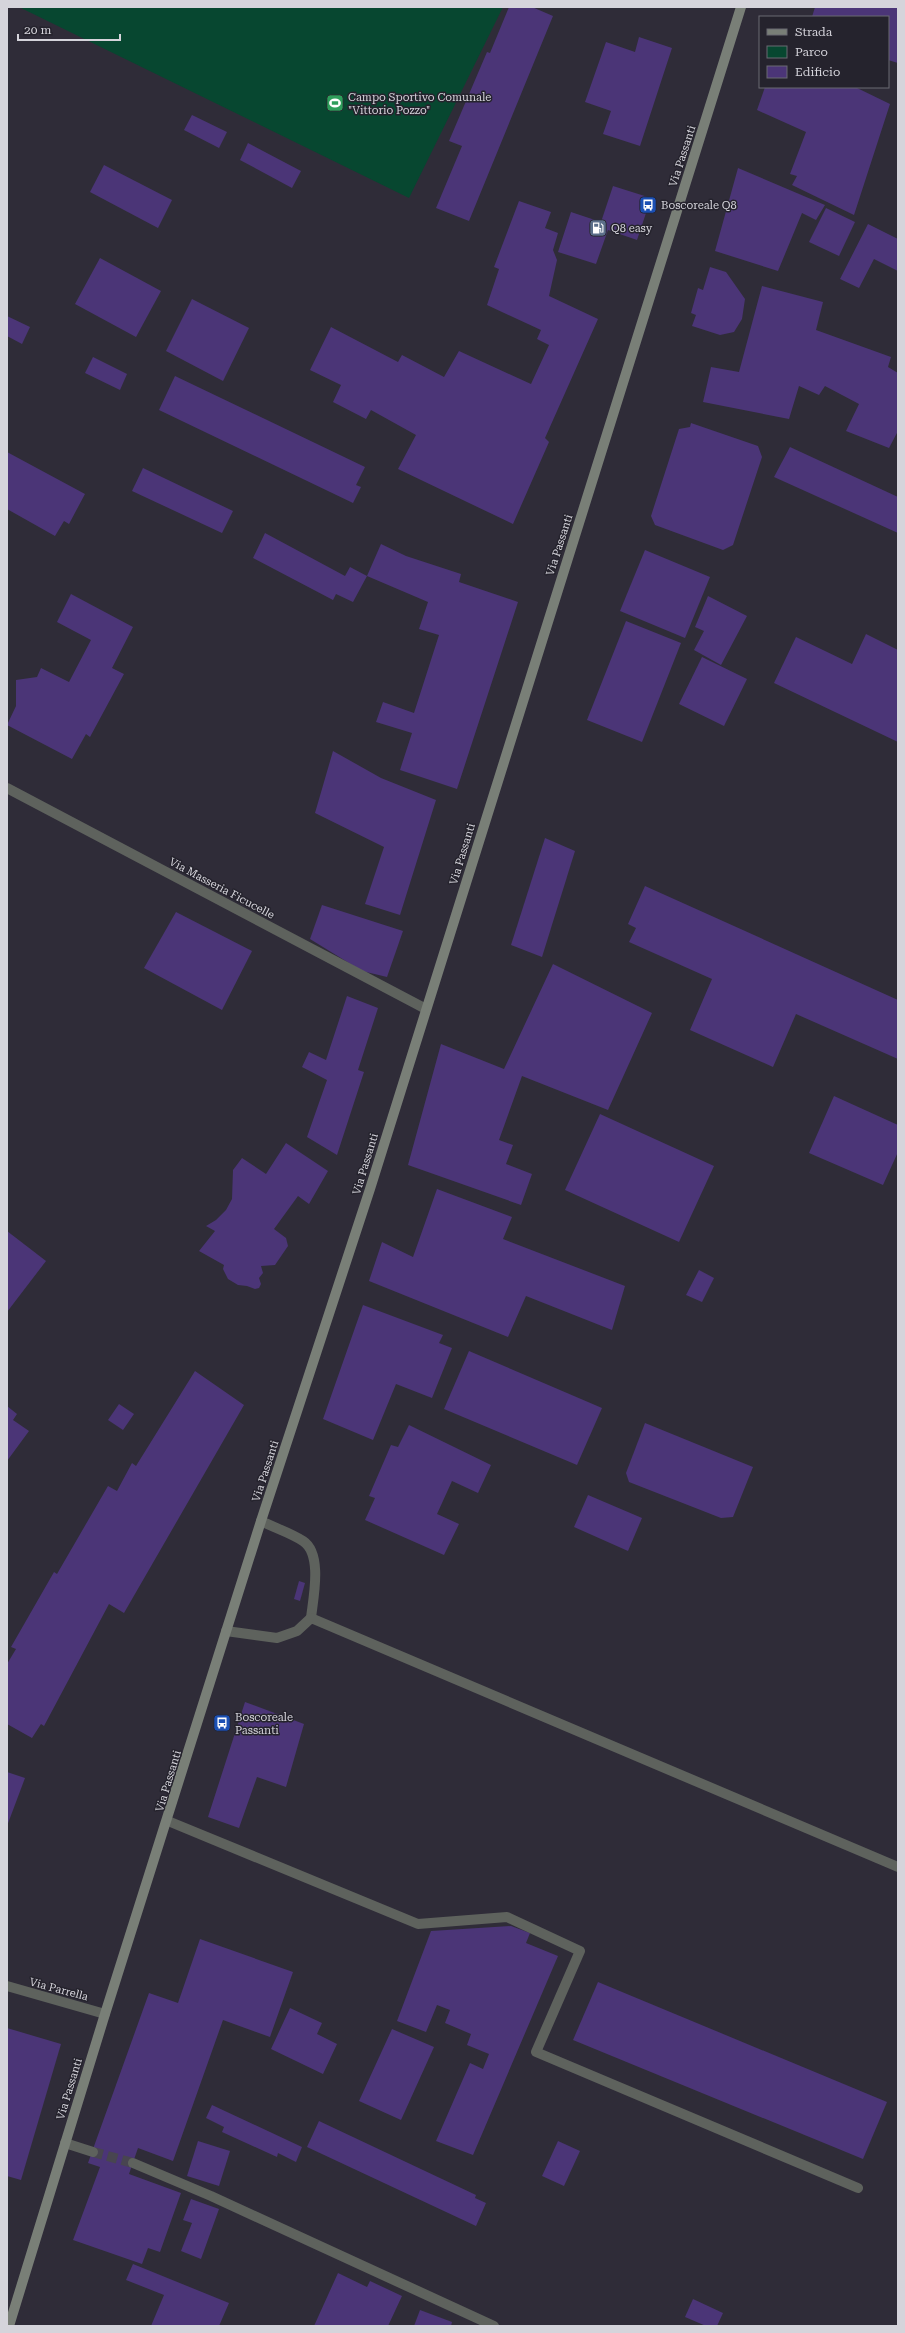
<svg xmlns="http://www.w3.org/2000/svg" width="905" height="2333" viewBox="0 0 905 2333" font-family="'Roboto Serif',serif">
<rect width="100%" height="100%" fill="#2f2c38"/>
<!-- green -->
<path fill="#074730" d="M19,7H503L409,198Z"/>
<!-- building -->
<g fill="#4b3577">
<path d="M509,7H532L553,16L469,221L436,208L462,146L449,141L487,52L490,53Z"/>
<path d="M815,7H898V63L888,60V17H812Z"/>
<path d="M639,37L672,48L640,146L603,134L611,111L585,102L606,42L635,52Z"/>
<path d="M765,87H855L890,104L854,215L792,185L797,176L790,174L806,132L757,110Z"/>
<path d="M192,115L227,132L219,148L184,130Z"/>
<path d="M248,143L301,171L292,188L240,160Z"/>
<path d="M104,165L172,200L158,228L90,192Z"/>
<path d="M738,168L825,205L816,220L802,213L778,271L715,251Z"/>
<path d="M613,186L651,198L637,240L608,230L596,264L558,252L571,212L601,222Z"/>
<path d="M519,201L551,212L545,228L558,233L553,250L557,260L549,296L598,319L545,438L549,442L513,524L398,469L416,435L371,410L366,419L333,402L341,385L310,370L331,327L398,362L402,355L444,377L459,351L531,384L549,345L537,339L541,330L487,305L499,269L494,267Z"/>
<path d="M826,208L855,222L839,256L809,242Z"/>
<path d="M868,224L898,239V271L874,259L859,288L840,279Z"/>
<path d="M100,258L161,291L136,337L75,304Z"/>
<path d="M710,267L726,272L745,299L742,319L734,332L720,335L692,326L696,315L691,313L698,288L703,290Z"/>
<path d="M762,286L823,302L816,330L891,357L888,367L898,373V431L889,448L846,431L859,404L825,386L819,395L799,386L789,419L703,402L711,367L739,372Z"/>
<path d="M192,299L249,328L223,381L166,351Z"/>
<path d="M7,316L30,327L22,344L7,336Z"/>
<path d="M93,357L127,374L120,390L85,373Z"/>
<path d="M175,376L365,467L356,485L361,487L353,503L159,410Z"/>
<path d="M691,423L758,446L762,457L733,545L723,550L655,525L651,516L679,429L690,427Z"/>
<path d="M790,447L898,497V533L774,477Z"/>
<path d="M7,452L85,494L69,524L64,521L55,536L7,509Z"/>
<path d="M143,468L233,511L222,533L132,491Z"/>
<path d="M265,533L345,576L350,567L367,576L353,602L336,594L333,600L253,558Z"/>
<path d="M381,544L406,556L461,574L459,582L518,602L457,789L400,770L412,733L376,722L383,702L414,713L439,635L419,629L428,602L367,576Z"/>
<path d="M645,550L710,577L685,638L620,611Z"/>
<path d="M71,594L133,627L112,668L124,674L90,737L86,734L72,759L7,725L16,706V680L37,677L41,668L69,682L91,640L57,622Z"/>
<path d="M708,596L747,616L721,665L694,650L704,631L695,627Z"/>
<path d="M626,621L681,643L642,742L587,720Z"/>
<path d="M866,634L898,650V742L774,683L796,637L852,664Z"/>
<path d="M702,657L747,679L724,726L679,704Z"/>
<path d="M333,751L381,778L436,800L400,915L365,904L384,847L315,813Z"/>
<path d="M545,838L575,851L542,957L511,945Z"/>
<path d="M645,886L898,1000V1059L796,1014L773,1067L690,1030L712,979L629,942L636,928L628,924Z"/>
<path d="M322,905L403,931L387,977L362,971L310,939Z"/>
<path d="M176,912L252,951L222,1010L144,968Z"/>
<path d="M553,964L652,1013L608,1110L522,1076L499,1140L513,1145L506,1164L532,1174L521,1205L408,1165L441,1044L504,1069Z"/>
<path d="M347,996L378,1008L358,1070L364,1072L337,1155L307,1137L327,1080L302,1067L309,1052L326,1060Z"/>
<path d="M834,1096L898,1125V1152L883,1185L809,1153Z"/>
<path d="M600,1114L714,1166L679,1242L565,1190Z"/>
<path d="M286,1143L328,1171L309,1204L298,1196L274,1229L286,1238L288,1246L275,1265L261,1266L263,1273L259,1278L261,1284L259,1288L255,1289L247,1286L238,1285L228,1279L223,1269L224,1265L199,1251L215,1231L206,1226L216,1220L226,1210L232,1199L233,1170L242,1158L266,1174Z"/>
<path d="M437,1189L512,1217L503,1239L625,1286L612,1330L526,1296L508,1337L369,1281L382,1242L413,1257Z"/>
<path d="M7,1231L46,1261L7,1312Z"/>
<path d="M699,1270L714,1278L702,1302L686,1295Z"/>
<path d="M363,1305L443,1335L439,1343L452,1348L432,1398L396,1384L373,1440L323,1419Z"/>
<path d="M469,1351L602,1408L577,1465L444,1409Z"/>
<path d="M195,1371L244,1405L124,1613L109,1604L44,1726L41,1724L32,1738L7,1724V1664L16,1649L11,1647L54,1572L57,1574L108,1486L117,1491L132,1463L136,1466Z"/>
<path d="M119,1404L134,1414L123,1430L108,1420Z"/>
<path d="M7,1406L17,1414L13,1420L29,1431L7,1461Z"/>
<path d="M645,1423L753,1467L733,1517L721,1518L629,1482L626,1473Z"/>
<path d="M409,1425L491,1465L478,1493L452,1481L437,1514L459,1524L444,1555L365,1520L375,1498L369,1496L391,1445L398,1447Z"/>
<path d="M588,1495L642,1518L628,1551L574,1527Z"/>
<path d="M299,1581L305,1583L300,1601L294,1599Z"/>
<path d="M245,1702L304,1724L286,1787L257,1777L239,1828L208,1817Z"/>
<path d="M7,1772L25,1778L7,1826Z"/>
<path d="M511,1926L530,1933L526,1943L558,1956L473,2155L436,2141L470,2063L483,2069L489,2054L467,2045L471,2034L445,2023L450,2010L437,2005L426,2032L397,2021L431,1931Z"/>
<path d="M200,1939L293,1972L270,2037L223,2020L173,2161L138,2148L129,2174L181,2193L160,2252L148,2248L142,2264L73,2240L100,2167L88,2163L149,1993L178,2003Z"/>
<path d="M598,1982L887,2102L863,2159L573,2040Z"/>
<path d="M290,2008L322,2023L317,2034L337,2044L323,2074L271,2049Z"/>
<path d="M7,2028L61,2044L21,2180L7,2176Z"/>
<path d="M392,2029L434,2047L401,2120L359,2101Z"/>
<path d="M212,2105L302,2147L296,2162L278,2153L277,2157L222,2132L224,2127L206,2118Z"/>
<path d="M319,2121L476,2195L475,2198L486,2203L476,2226L307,2147Z"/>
<path d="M198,2141L230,2151L219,2186L187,2176Z"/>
<path d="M558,2141L580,2151L564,2186L542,2176Z"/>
<path d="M191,2199L219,2209L201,2259L181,2251L192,2223L183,2220Z"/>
<path d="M133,2264L229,2303L219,2326H151L164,2295L126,2280Z"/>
<path d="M338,2273L367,2287L370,2281L402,2296L388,2326H314Z"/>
<path d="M693,2299L723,2313L717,2326H706L685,2317Z"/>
<path d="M420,2310L452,2322L451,2326H414Z"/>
</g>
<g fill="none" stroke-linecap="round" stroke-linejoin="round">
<!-- minor-tunnel -->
<path stroke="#484550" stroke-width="10" stroke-dasharray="10 5" stroke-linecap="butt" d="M93,2152L133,2163"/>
<!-- minor -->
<g stroke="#5e625d" stroke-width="10">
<path d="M7,788L426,1009"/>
<path d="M261,1521C275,1528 291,1533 303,1541C323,1554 313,1599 311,1618"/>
<path d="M226,1631L277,1638L297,1631L311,1618L898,1867"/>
<path d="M168,1821L418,1924L507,1917L580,1951L536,2052L858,2188"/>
<path d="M65,2143L93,2152"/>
<path d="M133,2163L211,2196L494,2326"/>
</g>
<!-- tertiary -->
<path stroke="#5e625d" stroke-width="10" d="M7,1986L105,2014"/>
<!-- secondary -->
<path stroke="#797f77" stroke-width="10" d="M9,2326L105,2014L261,1521L370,1189L741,7"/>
</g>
<!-- icons -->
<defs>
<symbol id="stadium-square" viewBox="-11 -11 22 22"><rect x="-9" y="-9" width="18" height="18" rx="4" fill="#2e9e5b" stroke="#25232d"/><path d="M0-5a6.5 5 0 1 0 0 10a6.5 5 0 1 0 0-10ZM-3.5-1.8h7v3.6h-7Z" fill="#fff"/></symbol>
<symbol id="bus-square" viewBox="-11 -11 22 22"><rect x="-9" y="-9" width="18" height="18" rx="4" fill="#1a4fb4" stroke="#25232d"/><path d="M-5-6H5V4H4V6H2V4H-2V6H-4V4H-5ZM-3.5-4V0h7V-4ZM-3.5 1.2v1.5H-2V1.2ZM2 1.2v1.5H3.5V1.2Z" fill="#fff"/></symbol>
<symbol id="fuel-square" viewBox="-11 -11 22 22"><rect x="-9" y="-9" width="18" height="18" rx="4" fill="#5c6f8a" stroke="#25232d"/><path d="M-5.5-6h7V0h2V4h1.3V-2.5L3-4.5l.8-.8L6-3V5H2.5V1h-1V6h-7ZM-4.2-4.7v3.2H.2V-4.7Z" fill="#fff"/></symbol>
</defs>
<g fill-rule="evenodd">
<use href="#stadium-square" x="325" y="93" width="20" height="20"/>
<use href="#bus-square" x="638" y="195" width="20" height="20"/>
<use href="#fuel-square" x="588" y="218" width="20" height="20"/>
<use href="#bus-square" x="212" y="1713" width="20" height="20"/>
</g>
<g text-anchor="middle" stroke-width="3" stroke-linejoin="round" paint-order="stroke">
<!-- poi labels -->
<g font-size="11" fill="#d5d4db" stroke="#25232d" text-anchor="start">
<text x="348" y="101">Campo Sportivo Comunale<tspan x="348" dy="13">"Vittorio Pozzo"</tspan></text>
<text x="661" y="209">Boscoreale Q8</text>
<text x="611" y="232">Q8 easy</text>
<text x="235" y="1721">Boscoreale<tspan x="235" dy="13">Passanti</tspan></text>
</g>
<!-- street labels -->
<g font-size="11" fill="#d5d4db" stroke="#25232d">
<text transform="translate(682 156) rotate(-72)" y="4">Via Passanti</text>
<text transform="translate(559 545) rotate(-72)" y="4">Via Passanti</text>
<text transform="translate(462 854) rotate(-73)" y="4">Via Passanti</text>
<text transform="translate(222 888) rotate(28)" y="4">Via Masseria Ficucelle</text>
<text transform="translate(365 1164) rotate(-73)" y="4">Via Passanti</text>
<text transform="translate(265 1471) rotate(-72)" y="4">Via Passanti</text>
<text transform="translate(168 1781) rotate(-73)" y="4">Via Passanti</text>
<text transform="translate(59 1989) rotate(15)" y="4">Via Parrella</text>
<text transform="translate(69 2089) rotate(-73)" y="4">Via Passanti</text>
</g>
</g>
<!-- border -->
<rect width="905" height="2333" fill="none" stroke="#d5d4db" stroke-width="16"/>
<!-- legend -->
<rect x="759" y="16" width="130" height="72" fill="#25232d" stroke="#6b6a73"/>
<rect x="767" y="29" width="20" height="6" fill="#797f77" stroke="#6b6a73"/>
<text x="795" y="36" font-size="12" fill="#d5d4db">Strada</text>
<rect x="767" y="46" width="20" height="12" fill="#074730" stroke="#6b6a73"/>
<text x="795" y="56" font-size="12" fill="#d5d4db">Parco</text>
<rect x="767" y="66" width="20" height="12" fill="#4b3577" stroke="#6b6a73"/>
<text x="795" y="76" font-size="12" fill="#d5d4db">Edificio</text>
<!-- scale -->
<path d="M18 34v6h102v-6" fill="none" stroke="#d5d4db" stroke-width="2"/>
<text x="24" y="34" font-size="12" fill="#d5d4db" stroke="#25232d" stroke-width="3" paint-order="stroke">20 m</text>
</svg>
